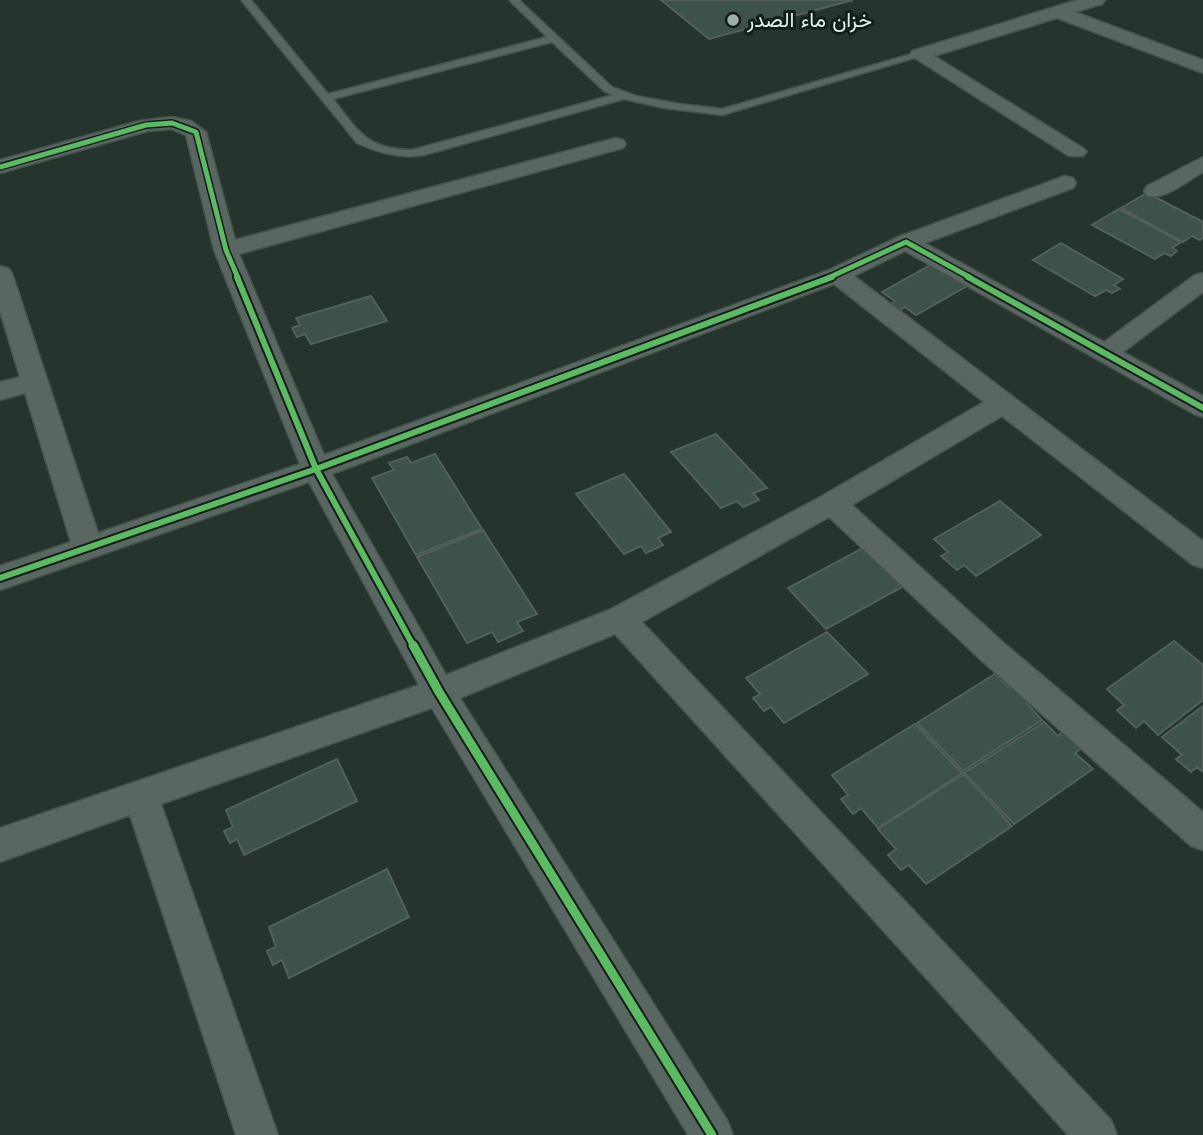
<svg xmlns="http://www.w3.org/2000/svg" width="1203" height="1135" viewBox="0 0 1203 1135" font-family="Jost,Vazirmatn,sans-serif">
<rect width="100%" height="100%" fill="#25342d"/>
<!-- building -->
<g fill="#3c524a" stroke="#53605a" stroke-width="2">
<path d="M661,0H853L709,39Z"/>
<path d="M1147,193L1203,222V237L1200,240L1192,236L1183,242L1121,208Z"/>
<path d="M1119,209L1181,242L1172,248L1177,251L1171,256L1164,253L1155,259L1092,225Z"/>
<path d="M1061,243L1123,279L1114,285L1120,289L1112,293L1106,290L1095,296L1033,260Z"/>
<path d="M934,263L969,285L916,315L905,307L900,310L891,304L895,301L882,292Z"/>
<path d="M371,296L387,321L311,344L305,334L297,337L292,328L300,325L296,318Z"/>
<path d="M716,434L767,488L753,493L759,500L743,507L737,501L721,508L671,452Z"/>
<path d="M435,454L482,529L416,555L372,478L394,470L389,463L407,457L411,463Z"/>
<path d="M624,474L671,532L658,538L663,545L646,553L641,546L624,554L576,494Z"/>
<path d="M1000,501L1041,535L976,576L964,565L957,570L941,556L948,552L934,539Z"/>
<path d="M483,530L537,614L517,622L523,631L498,642L492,632L467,643L417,557Z"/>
<path d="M863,548L902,587L826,629L788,588Z"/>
<path d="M827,632L868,674L784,723L771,707L764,711L753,698L760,694L746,678Z"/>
<path d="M1174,641L1203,665V700L1158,735L1144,721L1136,728L1117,710L1124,705L1107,689Z"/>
<path d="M995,674L1010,688L1017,683L1034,699L1026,703L1042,720L963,771L917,723Z"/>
<path d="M1203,706V772L1197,767L1191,772L1176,759L1182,755L1162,737Z"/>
<path d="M1044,722L1058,736L1065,730L1083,747L1075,753L1093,769L1014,824L964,773Z"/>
<path d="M915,724L962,773L878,828L861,808L853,814L841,799L848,795L832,775Z"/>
<path d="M337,759L357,801L244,855L237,839L230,843L224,831L233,827L226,810Z"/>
<path d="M964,774L1012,826L926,884L909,865L901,870L888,855L896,849L878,829Z"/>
<path d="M387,869L409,917L289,978L282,960L273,965L267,951L276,947L269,927Z"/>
</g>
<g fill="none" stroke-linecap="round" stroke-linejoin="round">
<defs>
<path id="service" d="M241,0H251L328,94L547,37L509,0H519L612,87L636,96L680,104L722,109L915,53L924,55L722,115L664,108L624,99L424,155C401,159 378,153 357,143ZM552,42L604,91L613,95L412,150C366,149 359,132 333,99Z"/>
<g id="minor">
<path d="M1077,0H1105L1102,4L1075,12L1203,60V73L1057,18L934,56L1083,148L1087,152L1083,156H1069L910,55L912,51Z"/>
<path d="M172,117L191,121L206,132L235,240L616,138L623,140L626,144L623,148L239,254L324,455L829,270L898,237L1065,176L1073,178L1076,183L1073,188L925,243L1104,342L1195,275L1203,273V292L1123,352L1203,396V417L1194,414L905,251L854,276L1203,541V568L1193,565L1002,416L852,505L1005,644L1203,812V850L1191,846L983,662L829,517L642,622L1111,1120L1117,1135H1068L615,634L460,698L727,1120L733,1135H688L432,708L161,804L278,1135H236L130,815L0,862V828L419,685L309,482L0,590V566L71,542L25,393L0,400V382L20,377L0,311V266L8,268L12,273L98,533L300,464L214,250L186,135L172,129L148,131L0,173V160L139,121ZM834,284L984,402L822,496L609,610L446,675L332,474Z"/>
<path d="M1203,157V172C1187,181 1166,200 1147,196L1144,191L1147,186Z"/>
</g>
</defs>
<!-- service casing -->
<use href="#service" stroke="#45514b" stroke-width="3"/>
<!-- minor casing -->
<use href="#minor" stroke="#45514b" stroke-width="3"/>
<!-- service -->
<use href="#service" fill="#5a6661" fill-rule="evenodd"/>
<!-- minor -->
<use href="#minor" fill="#5a6661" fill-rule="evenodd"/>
<defs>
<g id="cycleway-far2">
<path d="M0,167L146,125L172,123L196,132L226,250L238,278"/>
<path d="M828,278L906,242L971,278"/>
</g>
<g id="cycleway-far1">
<path d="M237,277L316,469L414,647"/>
<path d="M968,277L1203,408"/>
<path d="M0,578L316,469L832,277"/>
</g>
<path id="cycleway" d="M413,645L439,692L712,1135"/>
</defs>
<!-- cycleway-far2 casing -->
<use href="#cycleway-far2" stroke="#131e19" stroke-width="8"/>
<!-- cycleway-far1 casing -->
<use href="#cycleway-far1" stroke="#131e19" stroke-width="10"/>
<!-- cycleway casing -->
<use href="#cycleway" stroke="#131e19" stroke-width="13"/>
<!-- cycleway-far2 -->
<use href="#cycleway-far2" stroke="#5cba63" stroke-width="5"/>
<!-- cycleway-far1 -->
<use href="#cycleway-far1" stroke="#5cba63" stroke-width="6"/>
<!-- cycleway -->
<use href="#cycleway" stroke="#5cba63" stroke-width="9"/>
</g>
<!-- markers -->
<circle fill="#a0afa8" stroke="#131e19" stroke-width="2.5" cx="733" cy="20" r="7"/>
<g text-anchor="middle" stroke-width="6" stroke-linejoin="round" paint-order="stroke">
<!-- far-poi labels -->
<g font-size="21" fill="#e2f1ea" stroke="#131e19" text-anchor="start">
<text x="747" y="27">خزان ماء الصدر</text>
</g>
</g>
</svg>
